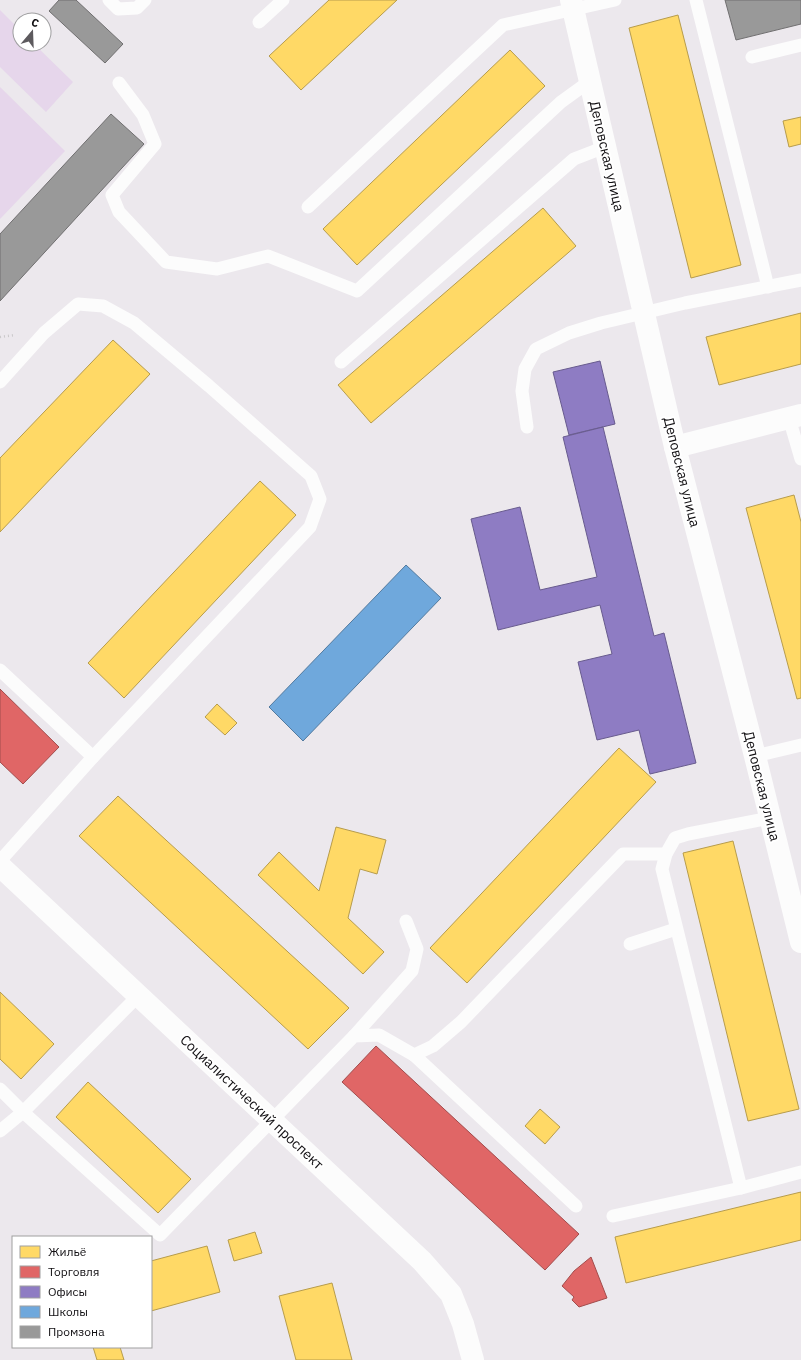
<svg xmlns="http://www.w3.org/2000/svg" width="801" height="1360" viewBox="0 0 801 1360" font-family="'IBM Plex Sans',sans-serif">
<rect width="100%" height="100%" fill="#ece8ed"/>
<!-- pitch -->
<g fill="#e6d6eb">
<path d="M0,10L20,30V44H34L73,82L46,112L0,67Z"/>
<path d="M0,87L65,151L0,219Z"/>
</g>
<!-- homes -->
<g fill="#ffd966" stroke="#b79c4c">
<path d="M329,0H397L301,90L269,56Z"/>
<path d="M678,15L741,265L691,278L629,28Z"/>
<path d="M510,50L545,86L357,265L323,229Z"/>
<path d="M801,117V144L789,147L783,121Z"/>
<path d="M543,208L576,246L371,423L338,385Z"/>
<path d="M801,313V364L719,385L706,337Z"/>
<path d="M113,340L150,374L0,532V458Z"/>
<path d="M260,481L296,515L124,698L88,663Z"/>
<path d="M794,495L801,522V698L797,699L746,508Z"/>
<path d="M217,704L237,723L225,735L205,717Z"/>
<path d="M619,748L656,782L467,983L430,948Z"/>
<path d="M118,796L349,1008L308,1049L79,836Z"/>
<path d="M336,827L386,840L377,874L360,869L348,918L384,952L363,974L258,875L279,852L319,891Z"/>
<path d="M733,841L799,1109L748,1121L683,853Z"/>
<path d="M0,992L54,1044L21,1079L0,1059Z"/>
<path d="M88,1082L191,1179L158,1213L56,1117Z"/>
<path d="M540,1109L560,1127L545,1144L525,1126Z"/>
<path d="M801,1192V1240L626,1283L615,1237Z"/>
<path d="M255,1232L262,1253L234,1261L228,1240Z"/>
<path d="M207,1246L220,1292L151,1311V1261Z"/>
<path d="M332,1283L352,1360H296L279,1296Z"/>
<path d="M93,1347H120L124,1360H97Z"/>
</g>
<!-- shops -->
<g fill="#e06666" stroke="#a24c4c">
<path d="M0,689L59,747L23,784L0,762Z"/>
<path d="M376,1046L579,1234L545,1270L342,1082Z"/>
<path d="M591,1257L607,1298L579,1307L572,1300L574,1297L562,1286L574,1271Z"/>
</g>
<!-- offices -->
<g fill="#8e7cc3" stroke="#685b8e">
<path d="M600,361L615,424L569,435L553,372Z"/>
<path d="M603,427L654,636L664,633L696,763L650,774L639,730L597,740L578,662L612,654L600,605L498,630L471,519L520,507L540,590L597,577L563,437Z"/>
</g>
<!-- schools -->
<path fill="#6fa8dc" stroke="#527a9f" d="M406,565L441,598L303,741L269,707Z"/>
<!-- industry -->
<g fill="#999" stroke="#706f70">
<path d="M59,0H76L123,44L105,63L49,11Z"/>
<path d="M725,0H801V24L736,40Z"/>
<path d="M111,114L144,144L0,301V234Z"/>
</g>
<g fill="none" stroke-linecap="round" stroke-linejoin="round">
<!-- path -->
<path stroke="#cac8ca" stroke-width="2.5" stroke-dasharray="1 3" stroke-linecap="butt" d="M0,337L15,335"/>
<!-- lane -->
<g stroke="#fcfcfc" stroke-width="13">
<path d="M109,0L118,9L137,8L145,0"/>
<path d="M696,0L768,287"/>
<path d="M259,22L283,0"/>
<path d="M752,57L801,45"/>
<path d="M119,83L143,115L155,144L112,195L119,212L166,262L217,269L268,256L357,291L561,102L590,81"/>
<path d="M308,207L503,25L615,0"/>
<path d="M341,362L574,159L605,147"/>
<path d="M0,382L44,333L78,304L103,306L134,323L209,386L311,476L320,499L310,527L93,757L0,861"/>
<path d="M789,418L801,459"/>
<path d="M527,427L522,391L525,369L536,349L569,333L601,323L685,303L801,280"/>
<path d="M0,670L93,757"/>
<path d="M755,756L801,745"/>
<path d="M630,944L676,929"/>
<path d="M354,1036L412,971L417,949L406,921"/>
<path d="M414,1055L576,1206"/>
<path d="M0,1089L23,1112L160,1235L354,1036L379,1035L414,1055L433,1046L461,1022L623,854H666"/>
<path d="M0,1131L23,1112L138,996"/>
<path d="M741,1188L662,869L666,854L675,838L688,834L770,818"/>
<path d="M613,1216L741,1188L801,1172"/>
</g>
<!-- street -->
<g stroke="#fcfcfc" stroke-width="22">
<path d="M571,0L675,447L755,756L801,942"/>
<path d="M675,447L801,415"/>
</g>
<!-- secondary -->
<path stroke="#fcfcfc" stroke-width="22" d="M0,866L422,1261L451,1294L463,1324L473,1360"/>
</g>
<g text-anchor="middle" stroke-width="4" stroke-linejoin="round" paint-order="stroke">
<!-- street labels -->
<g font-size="14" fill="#100e11" stroke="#fff">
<text transform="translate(607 156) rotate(77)" y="5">Деповская улица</text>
<text transform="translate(682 472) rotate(76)" y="5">Деповская улица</text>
<text transform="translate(762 786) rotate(76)" y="5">Деповская улица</text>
<text transform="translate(252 1102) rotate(43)" y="5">Социалистический проспект</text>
</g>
</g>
<!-- legend -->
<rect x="12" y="1236" width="140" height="112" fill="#ffffff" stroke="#9f9fa0"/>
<rect x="20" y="1246" width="20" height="12" fill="#ffd966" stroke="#9f9fa0"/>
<text x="48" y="1256" font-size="12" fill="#100e11">Жильё</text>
<rect x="20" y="1266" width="20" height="12" fill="#e06666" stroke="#9f9fa0"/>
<text x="48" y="1276" font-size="12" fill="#100e11">Торговля</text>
<rect x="20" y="1286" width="20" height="12" fill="#8e7cc3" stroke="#9f9fa0"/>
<text x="48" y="1296" font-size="12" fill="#100e11">Офисы</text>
<rect x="20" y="1306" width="20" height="12" fill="#6fa8dc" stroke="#9f9fa0"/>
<text x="48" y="1316" font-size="12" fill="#100e11">Школы</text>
<rect x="20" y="1326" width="20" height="12" fill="#999999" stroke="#9f9fa0"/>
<text x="48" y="1336" font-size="12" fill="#100e11">Промзона</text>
<!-- north arrow -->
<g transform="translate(32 32) rotate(19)"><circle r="19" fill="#ffffff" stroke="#9f9fa0"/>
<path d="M0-3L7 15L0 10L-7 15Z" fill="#5d5a5e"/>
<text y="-6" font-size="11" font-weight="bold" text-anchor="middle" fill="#100e11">С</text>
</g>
</svg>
